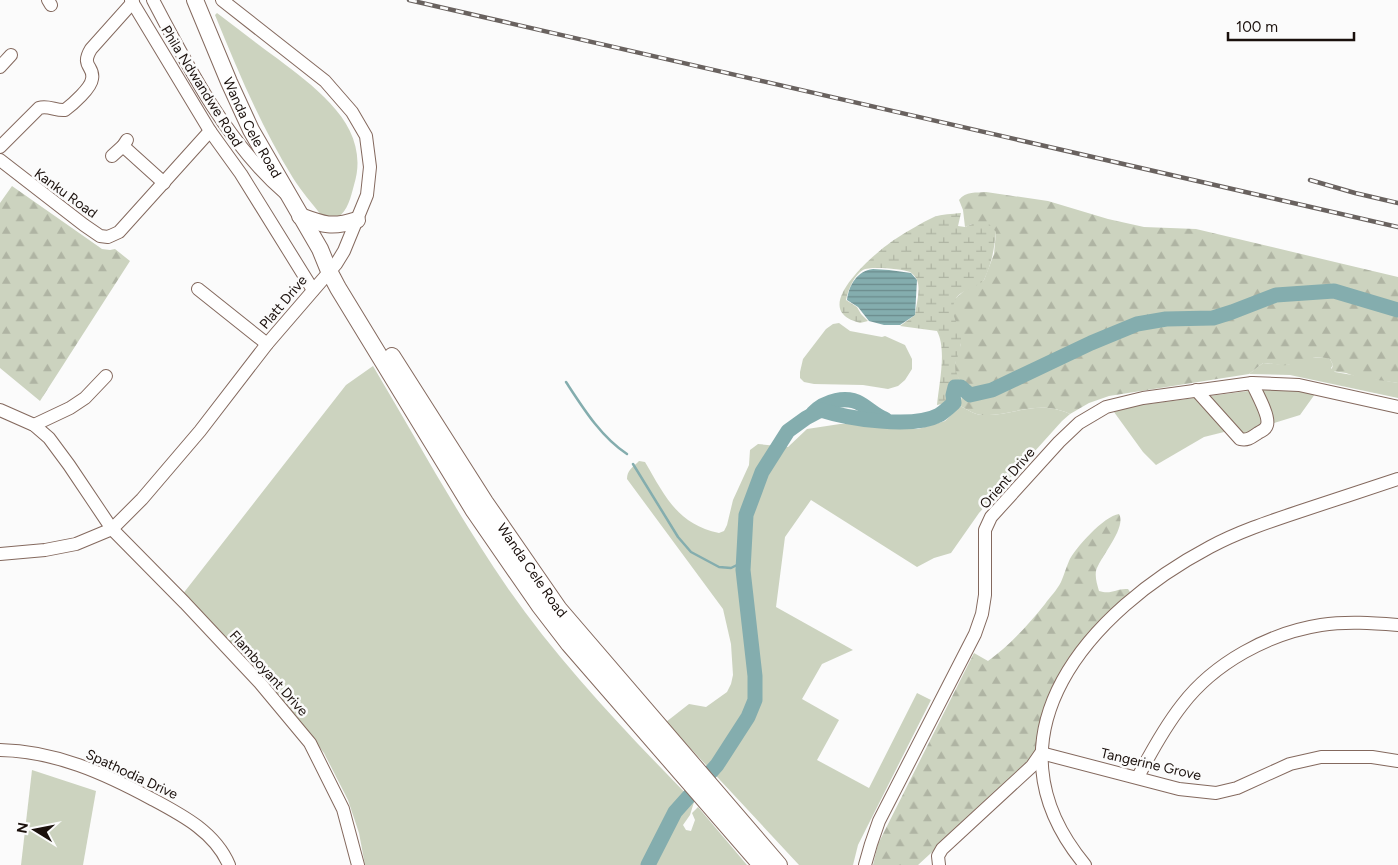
<svg xmlns="http://www.w3.org/2000/svg" width="1398" height="865" viewBox="0 0 1398 865" font-family="Figtree,sans-serif">
<defs>
<pattern id="forest-firs" width="22" height="20" patternUnits="userSpaceOnUse" patternTransform="scale(1.25)"><rect width="22" height="20" fill="#ccd3bf"/><path d="M5 1l3.5 6h-7zM16 11l3.5 6h-7z" fill="#afb4a3"/></pattern>
<pattern id="wetland-marsh" width="20" height="14" patternUnits="userSpaceOnUse" patternTransform="scale(1.25)"><rect width="20" height="14" fill="#ccd3bf"/><path d="M1 5h8M5 5V1M11 12h8M15 12V8" fill="none" stroke="#afb4a3"/></pattern>
<pattern id="water-rules" width="6" height="5" patternUnits="userSpaceOnUse" patternTransform="scale(1.25)"><rect width="6" height="5" fill="#84adae"/><path d="M0 2.5h6" fill="none" stroke="#6b8b8c"/></pattern>
</defs>
<rect width="100%" height="100%" fill="#fbfbfb"/>
<!-- grass -->
<g fill="#ccd3bf">
<path d="M217,13C237,28 257,44 278,59C317,89 372,127 354,185C351,196 348,211 337,218L321,215C312,203 301,191 293,178C261,127 238,71 215,15Z"/>
<path d="M839,323L850,331L882,337L885,336L905,345L912,359V369L905,380L898,386L888,389L863,385L814,384L804,382L800,378V372L803,359L826,329L833,324Z"/>
<path d="M1325,357L1330,359L1333,365L1331,368L1335,372L1398,383V398L1290,375L1249,374L1263,363L1287,365L1309,358Z"/>
<path d="M373,366C417,440 458,516 507,587C561,665 628,734 694,802L690,815L683,825L686,830L691,831L695,820L692,813L698,807L747,865H365L359,833L348,800L324,753L272,686L182,595L346,385Z"/>
<path d="M1263,389L1289,390L1315,394L1300,415L1264,426L1245,435L1224,432L1204,437L1156,465L1143,452L1114,412L1133,406Z"/>
<path d="M960,406C967,409 975,415 982,415C1015,416 1036,399 1070,414L1062,421L979,513L951,553L934,558L917,567L811,500L785,537L776,607L853,650L822,664L802,699L839,720L817,760L869,788L917,693L931,700L858,845L853,865H799L666,722L689,704L706,707L727,692L731,684L733,675L731,644L723,609L627,479C627,470 633,467 639,461L645,462C665,496 677,524 719,533L724,531L727,525L733,500L749,465L750,450L758,444L788,447L807,429L840,424H871L918,429L945,421Z"/>
<path d="M32,770L96,791L83,865H21Z"/>
</g>
<!-- forest -->
<g fill="url(#forest-firs)">
<path d="M12,186L102,249L110,250L115,249L130,261L40,401L0,368V203Z"/>
<path d="M986,192L1048,201L1108,219L1144,227L1196,229L1398,277V383L1357,377L1346,373L1331,371L1333,365L1330,359C1312,353 1303,364 1287,365C1279,366 1271,363 1263,363L1249,374L1109,396L1089,403L1070,414C1036,399 1015,416 982,415C975,415 967,409 960,406L964,384L961,382L954,371L956,358L961,344L951,311L954,300L966,289L984,280L994,254L996,232L972,224L965,227L963,210L959,200C966,191 976,193 986,192Z"/>
<path d="M1119,514C1127,528 1100,557 1096,571C1095,578 1097,584 1099,591C1112,595 1116,588 1128,589L1130,592L1095,625L1061,671L1046,701L1039,726L1037,751L1029,763L918,865H873L878,844L974,653L988,661C1009,646 1028,625 1045,604C1050,597 1057,590 1061,582C1064,575 1066,568 1069,561C1075,548 1104,516 1119,514Z"/>
</g>
<!-- wetland -->
<path fill="url(#wetland-marsh)" d="M961,213L958,226L965,227L972,224H989L996,232C994,249 993,257 987,273C986,275 985,278 984,280C976,289 958,289 954,303C949,317 963,328 961,343C959,362 949,362 961,382L956,384L952,381L947,390L949,400L946,403L937,405C939,383 947,350 937,331L900,326L915,315C916,305 921,290 917,280C916,277 912,273 910,272C902,269 870,266 863,270C854,275 848,290 846,300L857,307L861,314L868,321L860,323C854,321 847,319 843,314C825,294 882,247 897,238C908,231 921,223 934,217C942,214 952,214 961,213Z"/>
<!-- water -->
<path fill="url(#water-rules)" d="M873,269L889,270L911,273L917,280L915,315L900,325H884L869,321L858,307L847,300C849,285 857,271 873,269Z"/>
<g fill="none" stroke-linecap="round" stroke-linejoin="round">
<!-- stream -->
<g stroke="#84adae" stroke-width="2.5">
<path d="M566,382C583,408 601,437 627,454"/>
<path d="M633,464L678,537L691,552L719,567L731,568L743,562"/>
</g>
<!-- river -->
<g stroke="#84adae" stroke-width="15">
<path d="M813,413C825,401 846,395 861,404C870,409 876,416 885,419"/>
<path d="M648,865L675,812L717,765L748,717L755,700V676L743,570L746,515L762,472L788,431L806,418L821,410C849,419 913,429 939,415C944,412 949,407 954,403L953,395L955,387H961L970,395L992,390L1091,343L1137,324L1166,319L1213,318L1232,312L1276,295L1334,291L1398,310"/>
</g>
<defs>
<g id="minor">
<path d="M48,0L51,5"/>
<path d="M131,0L210,131L241,174L313,290"/>
<path d="M153,0C188,67 227,143 285,193"/>
<path d="M0,67L11,55"/>
<path d="M123,146L164,183"/>
<path d="M0,147L39,108C48,105 56,111 65,110C73,104 91,88 92,79C95,66 80,67 91,49L133,2"/>
<path d="M112,156L123,146L127,140"/>
<path d="M0,160L84,225L100,236L108,237L119,232L210,131"/>
<path d="M198,289L267,344"/>
<path d="M1196,390L1240,439C1248,441 1252,437 1258,433C1262,431 1266,429 1267,425C1270,416 1256,392 1252,383"/>
<path d="M0,410L34,425L49,438L69,465L112,529L185,603L260,683L310,743L343,809L358,865"/>
<path d="M34,425L70,408L85,398L106,376"/>
<path d="M0,554L45,550L76,544L112,529L142,499L200,431L267,344L336,264L344,251L367,195L370,167L366,136L352,112L325,81L222,0"/>
<path d="M0,750C55,751 104,773 152,799C182,815 215,832 229,865"/>
<path d="M1138,777C1151,752 1164,728 1182,705C1214,663 1269,633 1321,625C1347,621 1373,623 1398,625"/>
<path d="M865,865L871,844L879,821L975,634L982,614L985,595V530L991,517L1059,442L1079,423L1106,407L1143,398L1252,383L1299,385L1398,407"/>
<path d="M939,865L938,856L942,849L1032,766L1041,753L1179,789L1216,793L1237,788L1290,764L1321,757H1372L1398,761"/>
<path d="M1085,865C977,735 1091,610 1210,547C1238,532 1268,522 1298,512C1331,501 1365,490 1398,479"/>
</g>
<g id="major">
<path id="s1" d="M195,0L229,82L251,130L320,249L329,271L338,288L474,511L539,605L569,644L761,865"/>
<path d="M300,216C324,225 332,228 357,220"/>
<path id="s2" d="M392,356L485,502L559,609L779,865"/>
</g>
</defs>
<!-- minor casing -->
<use href="#minor" stroke="#84695e" stroke-width="14"/>
<!-- major casing -->
<use href="#major" stroke="#84695e" stroke-width="18"/>
<!-- minor -->
<use href="#minor" stroke="#fff" stroke-width="12"/>
<!-- major -->
<use href="#major" stroke="#fff" stroke-width="16"/>
<defs>
<g id="rail">
<path d="M409,0L1398,227"/>
<path d="M1310,180L1355,193L1398,203"/>
</g>
</defs>
<!-- rail casing -->
<use href="#rail" stroke="#69625f" stroke-width="4.5"/>
<!-- rail -->
<use href="#rail" stroke="#fbfbfb" stroke-width="2.5" stroke-dasharray="8" stroke-linecap="butt"/>
</g>
<g text-anchor="middle" stroke-width="5" stroke-linejoin="round" paint-order="stroke">
<!-- street labels -->
<g font-size="14" fill="#1a100c" stroke="#fbfbfb">
<text transform="translate(202 86) rotate(58)" y="5">Phila Ndwandwe Road</text>
<text dy="5" stroke="none"><textPath href="#s1" startOffset="140">Wanda Cele Road</textPath></text>
<text transform="translate(66 193) rotate(36)" y="5">Kanku Road</text>
<text transform="translate(283 302) rotate(-50)" y="5">Platt Drive</text>
<text transform="translate(1007 478) rotate(-49)" y="5">Orient Drive</text>
<text dy="5" stroke="none"><textPath href="#s2" startOffset="256">Wanda Cele Road</textPath></text>
<text transform="translate(269 673) rotate(48)" y="5">Flamboyant Drive</text>
<text transform="translate(1151 764) rotate(13)" y="5">Tangerine Grove</text>
<text transform="translate(132 774) rotate(25)" y="5">Spathodia Drive</text>
</g>
</g>
<!-- north arrow -->
<g transform="translate(35 830) rotate(280)" stroke="#fbfbfb" stroke-width="4" paint-order="stroke">
<path d="M0-4L9 19L0 12L-9 19Z" fill="#1a100c"/>
<text y="-8" font-size="14" font-weight="bold" text-anchor="middle" fill="#1a100c">N</text>
</g>
<!-- scale -->
<path d="M1228 32v8h126v-8" fill="none" stroke="#1a100c" stroke-width="2.5"/>
<text x="1236" y="32" font-size="15" fill="#1a100c" stroke="#fbfbfb" stroke-width="4" paint-order="stroke">100 m</text>
</svg>
